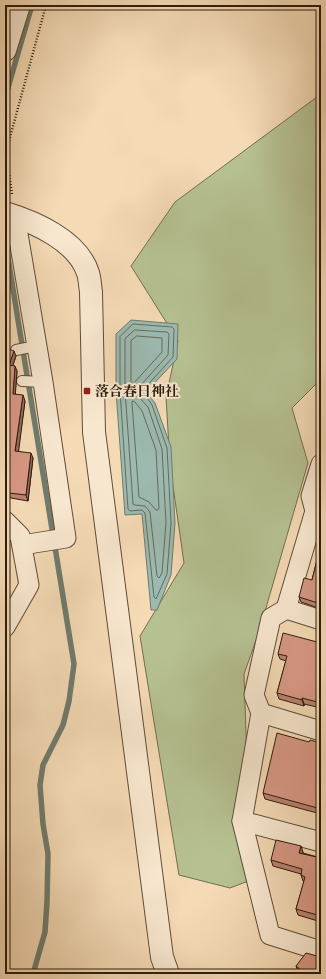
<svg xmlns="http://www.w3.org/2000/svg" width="326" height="979" viewBox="0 0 326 979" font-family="'IM FELL English','Noto Serif JP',serif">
<rect width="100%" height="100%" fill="#f4dab5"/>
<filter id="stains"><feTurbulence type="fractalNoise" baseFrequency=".005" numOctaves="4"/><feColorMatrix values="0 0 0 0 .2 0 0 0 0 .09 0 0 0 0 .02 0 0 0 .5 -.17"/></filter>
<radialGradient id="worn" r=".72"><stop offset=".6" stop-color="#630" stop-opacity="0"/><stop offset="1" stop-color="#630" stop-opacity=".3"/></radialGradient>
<!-- green -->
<path fill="#b6c192" stroke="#726e4e" d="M321,94V379L292,408L308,463L259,632L244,674L251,880L230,888L179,875L140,636L184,563L170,465L166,397L178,341L131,266L175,202Z"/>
<!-- water -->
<path fill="#9cbab0" stroke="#707b6e" d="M131,320L178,324L177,359L146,392L155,403L171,447L175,523L171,575L157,610H151L142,514L125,515L116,391V334Z"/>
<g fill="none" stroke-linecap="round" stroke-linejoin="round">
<!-- shore -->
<g stroke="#646b5e" stroke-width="1">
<path d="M133,324L172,327L174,329L173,357L144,389L143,392L152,405L167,448L171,523L167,574L156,599L154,597L145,513L142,510L130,511L128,509L120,391V337Z"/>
<path d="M135,330L167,332L169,334L168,355L140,386L138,391V396L148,407L162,449L166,523L162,573L159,578L157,576L150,512L145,506L135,505L133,504L125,390V339Z"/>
<path d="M137,336L162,338V352L133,384L131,382V341Z"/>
<path d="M133,401L135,402L142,411L156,450L159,508L158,510H156L149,502L139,497L132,403Z"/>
</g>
<!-- stream -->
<g stroke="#707b6e" stroke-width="5.5">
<path d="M5,98L32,5"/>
<path d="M5,240L74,664L69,701L63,725L43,765L40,785L43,824L48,854L47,902L45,932L33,974"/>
</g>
<defs>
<g id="service">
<path d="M16,350L36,346"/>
<path d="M22,381L43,382"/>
</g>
<g id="minor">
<path d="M15,216L43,382L66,538L22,545"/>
<path d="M321,464L311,496L315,511L286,609L271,618L254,695L261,713L242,821L270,935L321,951"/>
<path d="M5,521L20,536L29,585L5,627"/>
<path d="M286,609L321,620"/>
<path d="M261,713L321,731"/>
<path d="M242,821L321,842"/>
</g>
<g id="tertiary">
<path d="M5,50L19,5"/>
<path d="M5,213C35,222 78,241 88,273C90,279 90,286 91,292L94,432L162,957L168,974"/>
</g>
</defs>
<!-- service casing -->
<use href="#service" stroke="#5f4c36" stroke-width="12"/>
<!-- minor casing -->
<use href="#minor" stroke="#5f4c36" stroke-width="21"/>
<!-- tertiary casing -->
<use href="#tertiary" stroke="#5f4c36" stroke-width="24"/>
<!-- path -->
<path stroke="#2d1c0b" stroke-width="2.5" stroke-dasharray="1 2" stroke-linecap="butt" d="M12,194L6,152L46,5"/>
<!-- service -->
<use href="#service" stroke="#f8e7cf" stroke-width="10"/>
<!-- minor -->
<use href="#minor" stroke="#f8e7cf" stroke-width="19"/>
<!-- tertiary -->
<use href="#tertiary" stroke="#f8e7cf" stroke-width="22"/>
</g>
<!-- wall -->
<g fill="#b98272" stroke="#2d1c0b">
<path d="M5,344L16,356L13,365L17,371L15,394L25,401L18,451L33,458L28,501L11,498L5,495Z"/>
<path d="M321,544V609L301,602L299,597L312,580Z"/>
<path d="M321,643V708L304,704V706L279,699L277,693L286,661L280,659L278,654Z"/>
<path d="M309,742L321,743V814L265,799L263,793Z"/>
<path d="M303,852V853L321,858V922L298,915L296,909L304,882L303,881L301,875V874L273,866L271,860Z"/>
<path d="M296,966L321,974H301L298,972Z"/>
</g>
<!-- shaded-wall -->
<g fill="#966a5c" stroke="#2d1c0b">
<path d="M14,351L16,356L11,371L9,365Z"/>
<path d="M15,366L17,371L15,399L13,394Z"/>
<path d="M23,395L25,401L18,456L15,451Z"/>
<path d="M31,453L33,458L28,501L26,495Z"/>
<path d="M302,698L304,704V706L302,700Z"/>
<path d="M301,846L303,852L301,858L299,853Z"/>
</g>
<!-- building -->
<g fill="#d79784" stroke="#2d1c0b">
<path d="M5,344L8,345L9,349L14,351L9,365L15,366L13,394L23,395L15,451L31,453L26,495L9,493L5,490Z"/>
<path d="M321,544V604L299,597L304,578L312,580Z"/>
<path d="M283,633L321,643V703L302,698V700L277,693L287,656L278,654Z"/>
<path d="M277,733L309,742L310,740L321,743V809L263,793Z"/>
<path d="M276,840L301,846L299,853L321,858V916L296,909L305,877L301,875L302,869L271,860Z"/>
<path d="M306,953L317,956L321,959V974H306L296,966Z"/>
</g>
<!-- markers -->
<rect fill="#8f2418" stroke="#f8e7cf" stroke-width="1.5" x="83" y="387" width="8" height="8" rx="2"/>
<g text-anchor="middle" stroke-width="4" stroke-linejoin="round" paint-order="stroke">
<!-- poi labels -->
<g font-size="14" font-weight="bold" fill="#2d1c0b" stroke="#f8e7cf" text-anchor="start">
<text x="95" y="396">落合春日神社</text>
</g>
</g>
<!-- margin -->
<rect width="326" height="979" fill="none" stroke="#f4dab5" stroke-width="20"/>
<rect x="6" y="6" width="314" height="967" fill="none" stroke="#2d1c0b" stroke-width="2"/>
<rect x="10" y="10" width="306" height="959" fill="none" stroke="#2d1c0b"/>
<rect width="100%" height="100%" filter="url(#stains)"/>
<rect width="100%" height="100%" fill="url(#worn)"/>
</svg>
